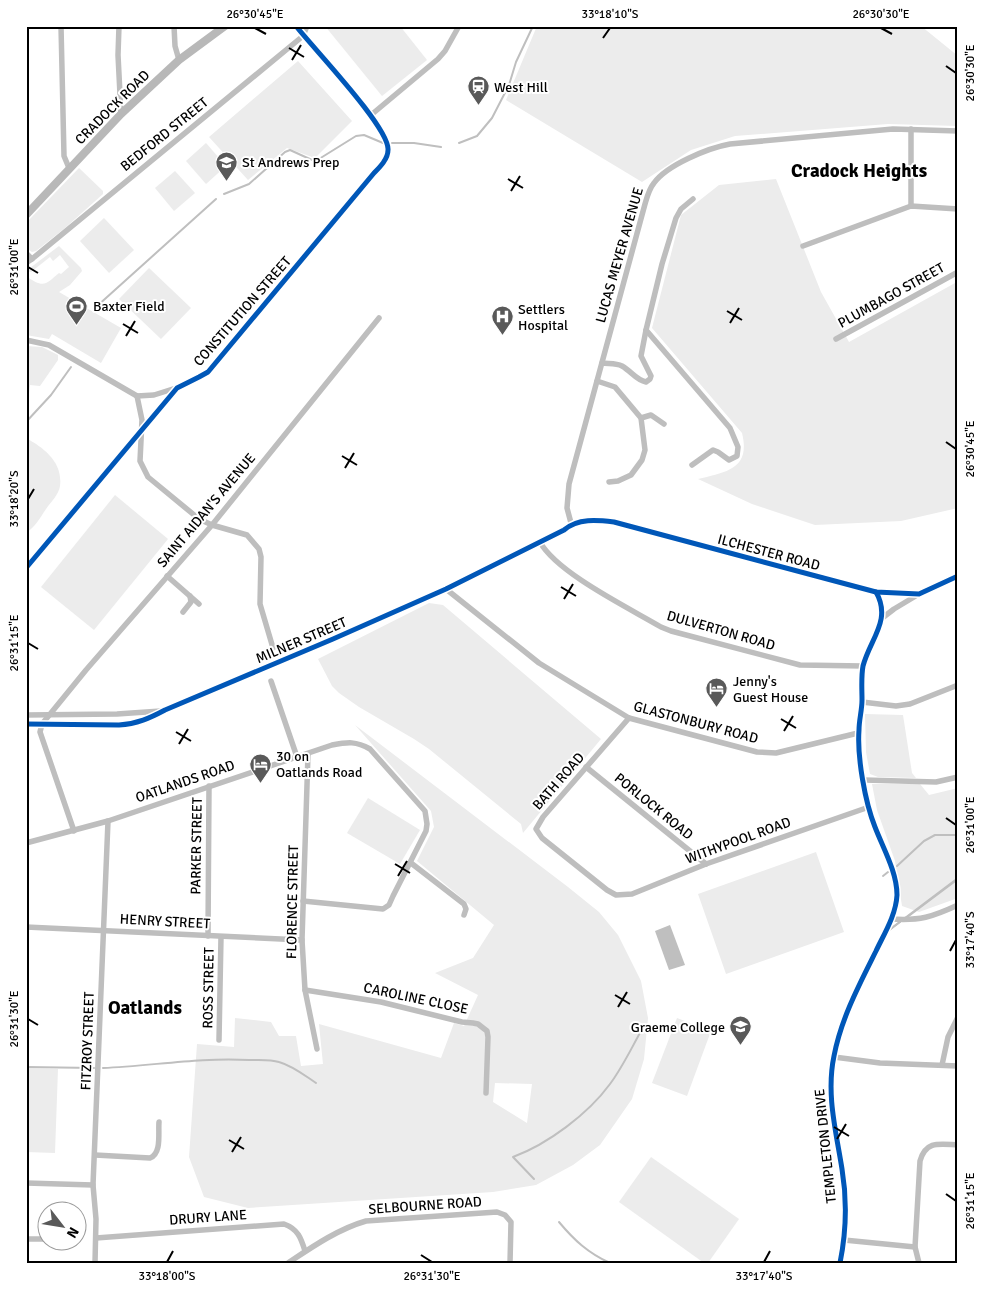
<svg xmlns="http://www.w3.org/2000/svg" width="984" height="1289" viewBox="0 0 984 1289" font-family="Signika,sans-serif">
<rect width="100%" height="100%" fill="#fff"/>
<!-- green -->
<g fill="#ececec" fill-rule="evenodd">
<path d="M325,26H400L427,60L382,96Z"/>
<path d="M537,26H921L958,56V126L888,124L735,136L691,150L642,182L506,100Z"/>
<path d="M298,61L352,121L315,158L287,148L248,180L209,137Z"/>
<path d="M206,143L226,166L206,184L186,161Z"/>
<path d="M79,168L103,191V194L65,228L36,251L32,252L26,248V223Z"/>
<path d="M175,171L195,193L174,211L155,188Z"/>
<path d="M776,179L821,292L849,342L955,283L958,285V508L901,521L815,525L752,504L698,479C726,472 751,469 742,433L652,328L681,215L719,185Z"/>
<path d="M104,218L134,250L109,273L80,241Z"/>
<path d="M59,246L81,268L82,271L70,285L59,292L121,328L101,363L52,334L49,339L26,335V309L29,295L26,294V276C44,289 46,284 59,273L61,274L69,267L60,255L53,261L50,257L31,272L26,271Z"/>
<path d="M149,268L191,308L161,339L119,299Z"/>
<path d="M26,346L42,347L58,355V360L40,386L30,385L29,394H26Z"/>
<path d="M26,438C44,448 63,462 60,486C59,494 51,502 46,509C40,518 35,527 26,533Z"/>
<path d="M115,495L168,539L94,630L41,587Z"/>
<path d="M429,603L443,605L601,739L523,833L521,824L429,749L414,739L359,707L339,693L332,686L318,659Z"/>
<path d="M865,714L903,715L912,773L916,778L878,777L870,774L866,752Z"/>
<path d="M355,725L568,887L599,912L618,935L641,981L648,1018L644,1059L632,1099L600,1145L573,1165L536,1185L493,1192L248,1208L204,1197L189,1157L197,1044L234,1047L235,1018L271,1022L279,1036H296L301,1066L323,1064L319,1024L441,1058L454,1023L464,1026L478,995L435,973L473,958L494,925L417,861L434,827L431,811ZM495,1083L532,1084L527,1123L493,1102Z"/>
<path d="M872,784H920L929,795L958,788V898L919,912L902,906L895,861L877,810Z"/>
<path d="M368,798L420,830L400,864L347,833Z"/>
<path d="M816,852L844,932L726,974L698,894Z"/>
<path d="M677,1018L711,1031L687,1096L652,1083Z"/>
<path d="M26,1068L58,1069L55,1153L26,1152Z"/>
<path d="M651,1157L739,1219L708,1263H704L619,1202Z"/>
</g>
<!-- water -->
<path fill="#bfbfbf" d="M670,925L685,965L669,970L655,931Z"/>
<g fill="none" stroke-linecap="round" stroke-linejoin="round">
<!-- stream -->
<g stroke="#bfbfbf" stroke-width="2">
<path d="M392,143H414L441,147"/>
<path d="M459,143L477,136L492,118L509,85L516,62L533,26"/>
<path d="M224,194L249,184L285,152L290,150L312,160L319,159L356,136L364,135L383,143"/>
<path d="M96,307L216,199"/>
<path d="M26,422L51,395L71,367"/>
<path d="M897,866L924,841L935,835H958"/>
<path d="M883,876L888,872"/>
<path d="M905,918L958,878"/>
<path d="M906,918L958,879"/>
<path d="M889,930L901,921"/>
<path d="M888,931L900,922"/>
<path d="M26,1067L94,1068"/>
<path d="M103,1068C152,1066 200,1057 249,1060C258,1060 270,1059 279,1062C293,1066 304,1075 316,1083"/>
<path d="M534,1179L513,1157C548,1144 588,1114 610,1084C622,1068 631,1049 641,1031"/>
<path d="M559,1222C574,1240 588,1253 610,1263"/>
</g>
<!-- street -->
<g stroke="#bebebe" stroke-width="5.5">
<path d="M61,26L64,156L69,168"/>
<path d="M119,26L118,55L121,114"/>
<path d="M174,26L175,46L179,60"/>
<path d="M371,115L438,59L445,51L459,26"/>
<path d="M911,206V129"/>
<path d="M803,246L911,206L958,209"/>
<path d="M26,253L32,259L26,263"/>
<path d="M32,259L303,36L307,26"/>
<path d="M646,330L730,428L738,447L737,456L729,460L718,452L713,450L692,465"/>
<path d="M836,339L958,272"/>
<path d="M26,340L49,345L137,396L154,395L176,388"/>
<path d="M602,363C608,364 616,363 622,366C631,371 636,380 646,382L650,379L651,376L641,356L646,330L662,264L676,218L681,209L693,199"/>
<path d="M597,381L615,387L641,418L645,450L642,460L631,475L618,481L609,482"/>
<path d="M137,396L142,420L140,461L148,477L199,519L212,525L247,535L259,549L261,557L260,604L273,648"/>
<path d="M641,418L651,415L664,424"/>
<path d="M571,523L567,508L569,484L645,204C647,197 649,189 654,183C667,165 708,148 730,144L893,129L958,131"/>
<path d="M540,542C557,573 629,608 661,627L671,631L800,665L863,666"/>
<path d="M26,568L177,388L199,377L208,372L374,173C380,167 388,159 388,150C390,128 313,48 296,26"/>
<path d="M167,576L199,604"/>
<path d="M446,589L539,663L629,718L757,752L776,753L858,733"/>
<path d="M183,612L191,602L190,596"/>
<path d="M881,619L894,609L919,594"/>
<path d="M271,681L297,757"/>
<path d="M862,702L896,706L910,704L958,685"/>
<path d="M26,715L117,714L161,711"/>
<path d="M629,718L543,817L536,829L542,838L607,890L616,895L632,894L706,864L869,807"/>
<path d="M26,724L119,725C137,724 150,718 165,710L333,639L446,589L564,530C578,518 597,520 614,522L876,592L919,594L958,576"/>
<path d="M308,754L302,940L305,990L317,1049"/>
<path d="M586,767L706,864"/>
<path d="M864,780L936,782L958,777"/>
<path d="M74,831L40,732L42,724L86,670L212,525L379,318"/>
<path d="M26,843L108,821L332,745C348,742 356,741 370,749L425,811L427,824L426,831L393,896L389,905L383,909L303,901"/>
<path d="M411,863L464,904L466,909L464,915"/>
<path d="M891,919C920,921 932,917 958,905"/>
<path d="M26,927L302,940"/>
<path d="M208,936L209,786"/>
<path d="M305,990L381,1002L462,1022L473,1023L478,1024L487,1031L488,1037L486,1093"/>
<path d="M219,1040L221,937"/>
<path d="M834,1057L880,1063L958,1066"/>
<path d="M942,1065L948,1037L958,1017"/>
<path d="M95,1155L150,1158C162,1153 158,1133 159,1122"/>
<path d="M26,1183L93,1185"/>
<path d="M96,1238L284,1224C298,1229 301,1238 305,1251"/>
<path d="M26,1240L29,1239H48"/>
<path d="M844,1240L915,1247"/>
<path d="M95,1263L96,1219L93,1185L108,821"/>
<path d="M288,1263C312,1247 338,1229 366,1221L497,1212L505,1215L511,1222L510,1263"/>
<path d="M840,1263C846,1233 847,1199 842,1169C836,1131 826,1094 834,1056C841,1019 859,985 876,951C884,934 896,915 897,895C897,872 883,848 875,827C865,802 857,757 859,730C859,720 862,710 862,700C862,689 861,677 863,666C870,639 892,620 876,592"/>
<path d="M919,1263L915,1247L920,1161C926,1140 940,1144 958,1145"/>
</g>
<!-- secondary -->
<path stroke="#b8b8b8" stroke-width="8" d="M26,215L121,114L179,60L225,26"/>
<defs>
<g id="cycleway">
<path d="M26,568L177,388L199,377L208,372L374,173C380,167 388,159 388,150C390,128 313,48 296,26"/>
<path d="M26,724L119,725C137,724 150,718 165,710L333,639L446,589L564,530C578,518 597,520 614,522L876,592L919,594L958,576"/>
<path d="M840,1263C846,1233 847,1199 842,1169C836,1131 826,1094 834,1056C841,1019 859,985 876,951C884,934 896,915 897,895C897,872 883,848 875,827C865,802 857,757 859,730C859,720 862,710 862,700C862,689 861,677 863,666C870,639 892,620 876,592"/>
</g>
</defs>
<!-- cycleway casing -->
<use href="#cycleway" stroke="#fff" stroke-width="8"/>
<!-- cycleway -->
<use href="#cycleway" stroke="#0057b8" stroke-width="5"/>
</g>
<!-- ticks -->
<path fill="none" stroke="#000" stroke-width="2" d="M255,28L266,34M881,28L892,34M603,38L610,28M289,48L304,57M292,60L301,45M946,66L956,73M508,179L523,188M511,191L520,176M28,267L38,273M727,311L742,320M730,323L739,308M123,324L138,333M126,336L135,321M946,442L956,449M342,456L357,465M345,468L354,453M28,499L34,489M561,587L576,596M564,599L573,584M28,643L38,649M781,719L796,728M784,731L793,716M176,732L191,741M179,744L188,729M946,818L956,825M395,864L410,873M398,876L407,861M950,951L956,940M615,995L630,1004M618,1007L627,992M28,1019L38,1025M834,1127L849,1136M837,1139L846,1124M229,1140L244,1149M232,1152L241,1137M946,1194L956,1201M421,1255L432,1262M167,1262L173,1251M764,1262L770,1251"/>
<!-- icons -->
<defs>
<symbol id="station-pin" viewBox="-11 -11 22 30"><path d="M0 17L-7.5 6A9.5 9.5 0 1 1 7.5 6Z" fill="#595959" stroke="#fff"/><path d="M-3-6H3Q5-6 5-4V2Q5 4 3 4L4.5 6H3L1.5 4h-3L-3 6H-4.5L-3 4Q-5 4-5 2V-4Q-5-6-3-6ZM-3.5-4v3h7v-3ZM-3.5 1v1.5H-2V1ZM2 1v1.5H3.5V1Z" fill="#fff"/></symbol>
<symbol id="school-pin" viewBox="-11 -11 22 30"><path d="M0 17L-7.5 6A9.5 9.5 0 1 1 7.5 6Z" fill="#595959" stroke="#fff"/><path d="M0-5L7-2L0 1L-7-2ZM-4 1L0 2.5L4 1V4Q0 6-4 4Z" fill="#fff"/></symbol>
<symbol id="stadium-pin" viewBox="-11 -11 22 30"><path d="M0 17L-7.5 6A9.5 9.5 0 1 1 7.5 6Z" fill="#595959" stroke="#fff"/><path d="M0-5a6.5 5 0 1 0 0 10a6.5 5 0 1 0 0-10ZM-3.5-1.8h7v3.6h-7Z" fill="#fff"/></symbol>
<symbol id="hospital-pin" viewBox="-11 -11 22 30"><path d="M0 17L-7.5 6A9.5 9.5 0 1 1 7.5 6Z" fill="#595959" stroke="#fff"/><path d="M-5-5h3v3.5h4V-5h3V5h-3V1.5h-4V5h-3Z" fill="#fff"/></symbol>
<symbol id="hotel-pin" viewBox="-11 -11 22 30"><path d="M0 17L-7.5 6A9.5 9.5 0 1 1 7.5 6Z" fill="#595959" stroke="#fff"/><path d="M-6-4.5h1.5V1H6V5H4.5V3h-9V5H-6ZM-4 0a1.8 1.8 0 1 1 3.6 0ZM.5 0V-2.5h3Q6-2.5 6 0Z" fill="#fff"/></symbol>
</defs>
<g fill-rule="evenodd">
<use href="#station-pin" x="466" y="74" width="25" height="34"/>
<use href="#school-pin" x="214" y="150" width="25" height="34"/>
<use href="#stadium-pin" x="64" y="294" width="25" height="34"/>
<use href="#hospital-pin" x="490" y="304" width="25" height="34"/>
<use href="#hotel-pin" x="704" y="676" width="25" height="34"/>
<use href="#hotel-pin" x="248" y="752" width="25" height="34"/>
<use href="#school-pin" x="728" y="1014" width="25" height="34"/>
</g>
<g text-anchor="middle" stroke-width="4" stroke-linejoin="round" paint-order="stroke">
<!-- poi labels -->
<g font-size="14" fill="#000" stroke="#fff" text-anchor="start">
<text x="494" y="92">West Hill</text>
<text x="242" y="167">St Andrews Prep</text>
<text x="93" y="311">Baxter Field</text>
<text x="518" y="314">Settlers<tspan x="518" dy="16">Hospital</tspan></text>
<text x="733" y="686">Jenny's<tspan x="733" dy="16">Guest House</tspan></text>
<text x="276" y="761">30 on<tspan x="276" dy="16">Oatlands Road</tspan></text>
<text x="725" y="1032" text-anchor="end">Graeme College</text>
</g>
<!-- street labels -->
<g font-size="14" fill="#000" stroke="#fff">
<text transform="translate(112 107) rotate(-45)" y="5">CRADOCK ROAD</text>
<text transform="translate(164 134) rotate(-39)" y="5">BEDFORD STREET</text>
<text transform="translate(619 255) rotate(-74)" y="5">LUCAS MEYER AVENUE</text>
<text transform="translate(891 295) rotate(-29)" y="5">PLUMBAGO STREET</text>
<text transform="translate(242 311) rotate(-49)" y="5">CONSTITUTION STREET</text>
<text transform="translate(206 510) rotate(-50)" y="5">SAINT AIDAN'S AVENUE</text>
<text transform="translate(769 552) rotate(15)" y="5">ILCHESTER ROAD</text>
<text transform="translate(721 630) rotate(16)" y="5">DULVERTON ROAD</text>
<text transform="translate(301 640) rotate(-23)" y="5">MILNER STREET</text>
<text transform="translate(696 722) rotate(15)" y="5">GLASTONBURY ROAD</text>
<text transform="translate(185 781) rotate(-19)" y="5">OATLANDS ROAD</text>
<text transform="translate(558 781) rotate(-49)" y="5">BATH ROAD</text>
<text transform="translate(654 806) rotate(39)" y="5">PORLOCK ROAD</text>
<text transform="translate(738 840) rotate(-20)" y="5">WITHYPOOL ROAD</text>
<text transform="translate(196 846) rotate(-89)" y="5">PARKER STREET</text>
<text transform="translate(292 902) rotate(-89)" y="5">FLORENCE STREET</text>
<text transform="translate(165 921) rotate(3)" y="5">HENRY STREET</text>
<text transform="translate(208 988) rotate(-89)" y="5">ROSS STREET</text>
<text transform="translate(416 998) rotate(12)" y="5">CAROLINE CLOSE</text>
<text transform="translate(87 1041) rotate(-88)" y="5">FITZROY STREET</text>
<text transform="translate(825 1146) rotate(-96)" y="5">TEMPLETON DRIVE</text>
<text transform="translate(425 1205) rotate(-4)" y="5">SELBOURNE ROAD</text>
<text transform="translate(208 1217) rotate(-4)" y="5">DRURY LANE</text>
</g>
<!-- district labels -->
<g font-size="19" font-weight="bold" fill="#000" stroke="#fff">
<text x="859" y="177">Cradock Heights</text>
<text x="145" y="1014">Oatlands</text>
</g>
</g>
<!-- border -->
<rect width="984" height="1289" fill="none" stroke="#ffffff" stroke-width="55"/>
<!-- north arrow -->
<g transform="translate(62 1226) rotate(121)"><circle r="24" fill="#ffffff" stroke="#999999"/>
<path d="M0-4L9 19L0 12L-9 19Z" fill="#595959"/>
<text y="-8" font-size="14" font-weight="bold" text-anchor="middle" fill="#000000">N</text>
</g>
<rect x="28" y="28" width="928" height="1234" fill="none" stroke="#000" stroke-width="2"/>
<g font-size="12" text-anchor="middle" fill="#000">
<text x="255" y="18">26°30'45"E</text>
<text x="610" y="18">33°18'10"S</text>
<text x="881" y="18">26°30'30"E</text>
<text transform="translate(970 73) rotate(-90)" y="4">26°30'30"E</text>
<text transform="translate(14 267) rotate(-90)" y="4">26°31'00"E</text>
<text transform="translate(970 449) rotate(-90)" y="4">26°30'45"E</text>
<text transform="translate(14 499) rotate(-90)" y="4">33°18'20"S</text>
<text transform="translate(14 643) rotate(-90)" y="4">26°31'15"E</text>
<text transform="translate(970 825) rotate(-90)" y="4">26°31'00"E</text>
<text transform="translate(970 940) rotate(-90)" y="4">33°17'40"S</text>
<text transform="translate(14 1019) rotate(-90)" y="4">26°31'30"E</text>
<text transform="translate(970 1201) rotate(-90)" y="4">26°31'15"E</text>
<text x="167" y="1280">33°18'00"S</text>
<text x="432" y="1280">26°31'30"E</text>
<text x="764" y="1280">33°17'40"S</text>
</g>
</svg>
